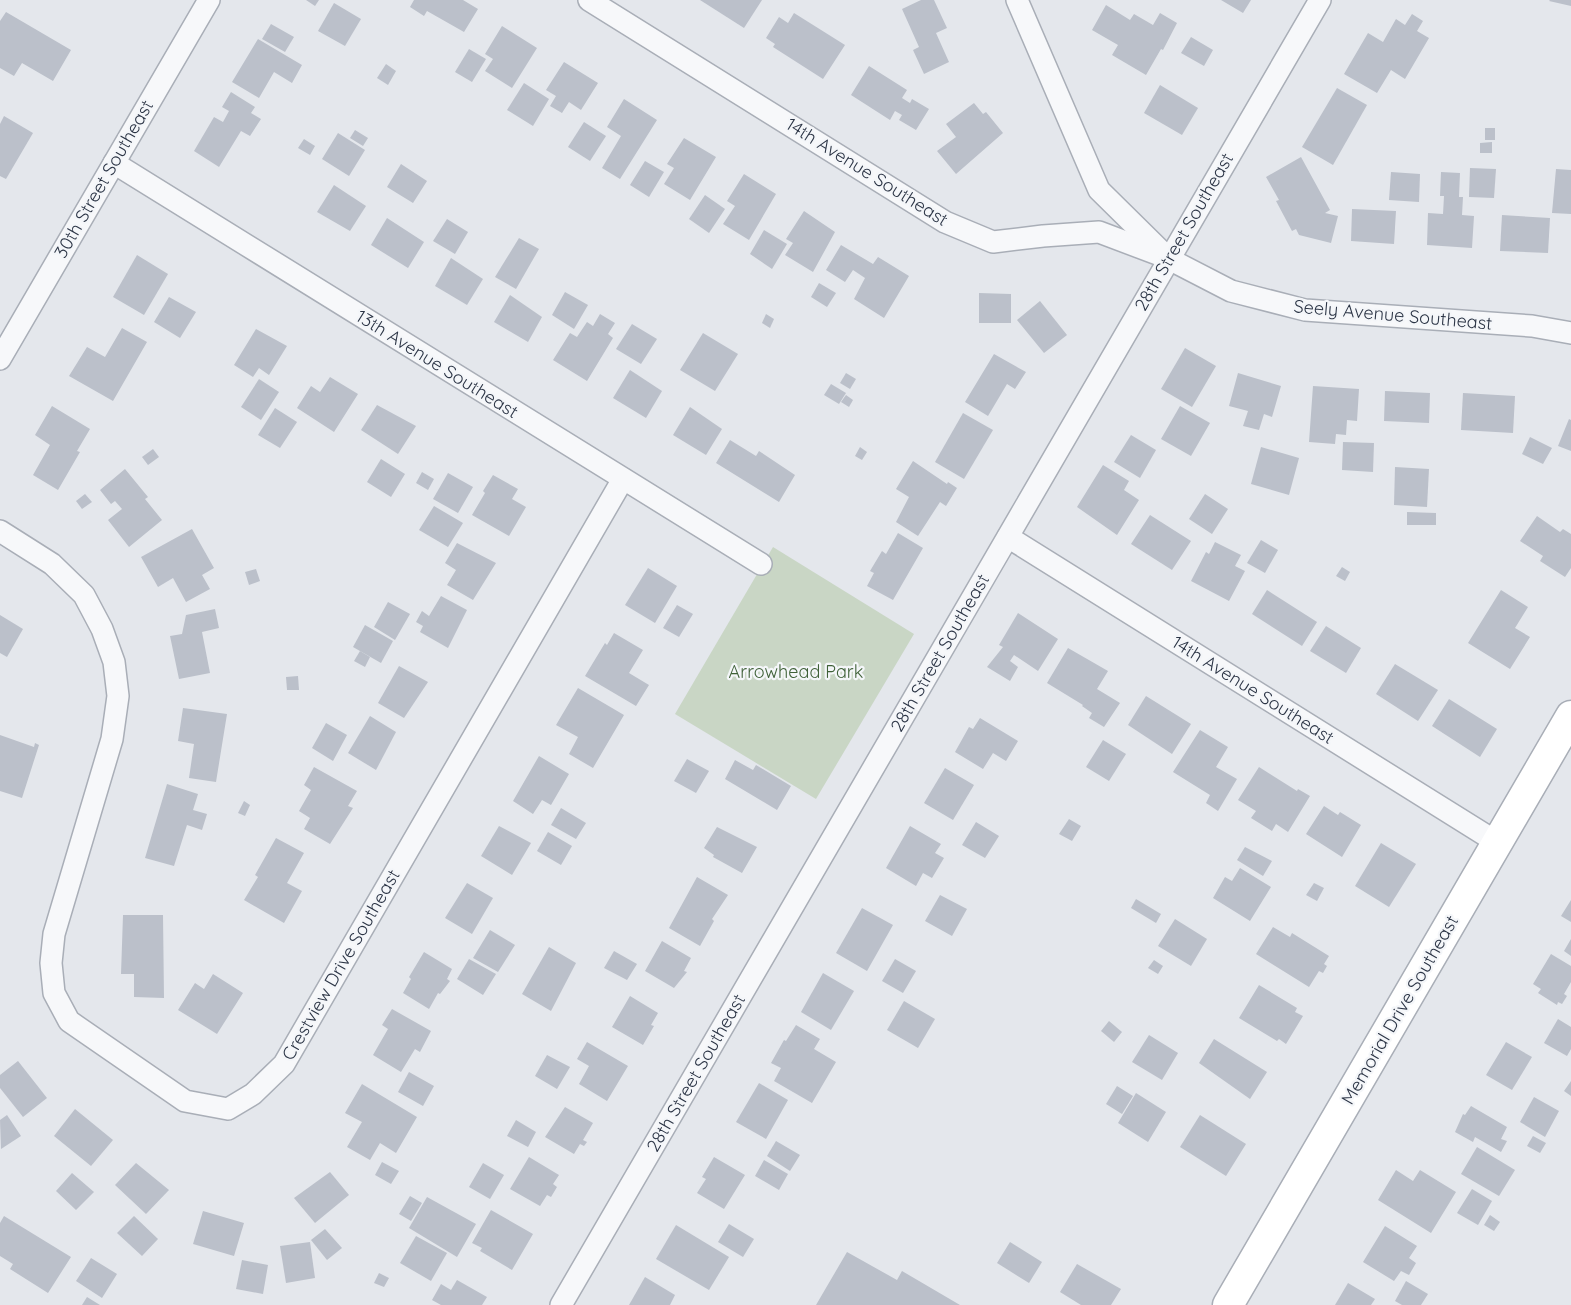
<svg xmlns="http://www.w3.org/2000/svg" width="1571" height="1305" viewBox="0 0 1571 1305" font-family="Quicksand,sans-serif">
<rect width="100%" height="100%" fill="#e4e7ec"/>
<!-- green -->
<path fill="#c9d6c5" d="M773,547L914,634L816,799L675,714Z"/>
<!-- building -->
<g fill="#bbc0ca">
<path d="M306,0H319L315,6Z"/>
<path d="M414,0H463L478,9L464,32L427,11L424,16L410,7Z"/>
<path d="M700,0H762L744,28Z"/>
<path d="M921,0H934L947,28L936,33L949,62L924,74L913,50L919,47L902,9Z"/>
<path d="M1221,0H1251L1243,13Z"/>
<path d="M1550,0H1571V6L1549,1Z"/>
<path d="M334,3L361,19L345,46L318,31Z"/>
<path d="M1106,5L1130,20L1134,14L1153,25L1160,13L1177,23L1163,50L1161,49L1146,75L1112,55L1118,45L1092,30Z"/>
<path d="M6,12L71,50L53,81L22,63L14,76L0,68V21Z"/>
<path d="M794,13L845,45L823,79L773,47L775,44L766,38L779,17L788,23Z"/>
<path d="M1412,14L1423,21L1417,31L1429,38L1405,79L1391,70L1377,93L1344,74L1368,33L1383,42L1396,19L1405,25Z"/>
<path d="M271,24L294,37L285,52L262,39Z"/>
<path d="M502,26L537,48L512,88L485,71L493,59L485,54Z"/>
<path d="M1191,37L1213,50L1204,66L1181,53Z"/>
<path d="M258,39L302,65L292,83L274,72L259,98L232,82Z"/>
<path d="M469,49L486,59L472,82L455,72Z"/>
<path d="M564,62L598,83L581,110L569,102L562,113L550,106L556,96L546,90Z"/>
<path d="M386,64L396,71L388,85L377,78Z"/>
<path d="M869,66L907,90L902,98L910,103L912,99L929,109L916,130L899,120L902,115L895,111L890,120L851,95Z"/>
<path d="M524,83L549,99L533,126L507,110Z"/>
<path d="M1160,85L1198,108L1182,135L1144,113Z"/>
<path d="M1337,88L1367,105L1333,165L1302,147Z"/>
<path d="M231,92L255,107L251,113L261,119L250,136L241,131L219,167L194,151L214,117L223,122L229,111L222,107Z"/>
<path d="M624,99L657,120L620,179L602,168L621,136L607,127Z"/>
<path d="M974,103L983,114L986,112L1003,133L956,174L937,151L956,137L946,124Z"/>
<path d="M4,116L33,133L6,179L0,176V124Z"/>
<path d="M584,122L606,136L590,161L568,147Z"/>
<rect x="1485" y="128" width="10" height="12"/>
<path d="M355,130L368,138L363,146L350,138Z"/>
<path d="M338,133L365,150L349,176L322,159Z"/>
<path d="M684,138L716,157L690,200L664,184L674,168L667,164Z"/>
<path d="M304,139L315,146L310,155L298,148Z"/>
<path d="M1492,142V153H1480V143Z"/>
<path d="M1301,157L1330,210L1325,213L1338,216L1331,243L1299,235L1296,229L1292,231L1276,201L1279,200L1266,177Z"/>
<path d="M645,161L664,172L649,197L630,185Z"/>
<path d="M401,164L427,181L413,203L387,187Z"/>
<path d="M1470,168L1496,169L1494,198L1469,197Z"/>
<path d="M1556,169L1571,170V214L1552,213Z"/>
<path d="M1391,172L1420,174L1419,202L1389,200Z"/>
<path d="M1441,172L1460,173L1459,197H1463L1462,215L1474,216L1472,248L1427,245L1428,213L1443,214L1444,196H1440Z"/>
<path d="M744,174L776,194L749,240L723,224L735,206L727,201Z"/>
<path d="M334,185L366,206L350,231L317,212Z"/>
<path d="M705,195L725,209L709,233L689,219Z"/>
<path d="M1352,209L1396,211L1394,244L1351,241Z"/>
<path d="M804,211L835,232L813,272L785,255L793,243L786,239Z"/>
<path d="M1502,215L1550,218L1548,253L1500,251Z"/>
<path d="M387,218L424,242L408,268L371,245Z"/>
<path d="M447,219L468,232L455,254L433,241Z"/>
<path d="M764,230L787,244L772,269L750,254Z"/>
<path d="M519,238L539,249L516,289L495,277Z"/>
<path d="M841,245L873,264L878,257L909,276L884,318L854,299L865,278L853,270L845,282L826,270Z"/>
<path d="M137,255L168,274L144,315L113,297Z"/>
<path d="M451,258L483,279L467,305L435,286Z"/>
<path d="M819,283L836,293L827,307L811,297Z"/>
<path d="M565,292L588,305L574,329L552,315Z"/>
<path d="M979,293L1011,294V323H979Z"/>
<path d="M510,295L542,317L528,342L494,322Z"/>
<path d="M169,297L196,312L180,338L154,322Z"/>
<path d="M1040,301L1067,335L1044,353L1017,320Z"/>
<path d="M600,314L615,323L608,334L613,338L587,381L553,360L570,333L577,337L587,322L593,326Z"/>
<path d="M766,314L774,319L770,328L762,323Z"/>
<path d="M632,324L657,339L641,364L616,349Z"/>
<path d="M122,328L147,342L113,401L69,376L87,347L105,357Z"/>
<path d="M256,329L287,346L269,375L259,368L253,377L234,365Z"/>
<path d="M703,333L738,354L715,391L680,370Z"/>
<path d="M1185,348L1216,366L1192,407L1161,389Z"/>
<path d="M994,354L1026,372L1015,389L1007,384L988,416L965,402Z"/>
<path d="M630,370L662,391L646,418L613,398Z"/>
<path d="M846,373L856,379L850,389L840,383Z"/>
<path d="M1238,373L1281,386L1272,417L1264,414L1259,430L1243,426L1248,411L1229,406Z"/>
<path d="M330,377L358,394L334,432L297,408L311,386L320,392Z"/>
<path d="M259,379L279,392L261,420L241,407Z"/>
<path d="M831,384L846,393L839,404L824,395Z"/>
<path d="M1313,386L1359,389L1357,421L1347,420L1346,435L1336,434L1335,444L1309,442Z"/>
<path d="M1385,391L1430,393L1429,423L1384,421Z"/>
<path d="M1463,393L1515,396L1513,433L1461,430Z"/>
<path d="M846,395L853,400L849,407L841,402Z"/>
<path d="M377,405L416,426L398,454L361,430Z"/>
<path d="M52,406L90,429L77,451L80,452L58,490L33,475L50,445L35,435Z"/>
<path d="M1180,406L1210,423L1191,456L1161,439Z"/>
<path d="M690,407L722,429L706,455L673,435Z"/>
<path d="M275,408L297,422L280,448L258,435Z"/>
<path d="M963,413L993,430L964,479L935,462Z"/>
<path d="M1569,419L1571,420V451L1558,446Z"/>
<path d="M1131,435L1156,450L1140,478L1114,462Z"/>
<path d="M1530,437L1552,448L1543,464L1522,454Z"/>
<path d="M730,440L756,456L759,451L795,475L779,502L716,463Z"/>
<path d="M1343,442L1374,443L1373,472L1342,470Z"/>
<path d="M860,447L867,452L862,460L855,456Z"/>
<path d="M1261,447L1299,458L1289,495L1251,484Z"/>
<path d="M153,449L159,457L148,465L142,457Z"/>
<path d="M381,459L405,474L391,497L367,482Z"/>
<path d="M913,461L947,484L948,482L957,488L946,506L940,502L918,536L896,522L909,497L896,489Z"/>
<path d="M1103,465L1129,481L1124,490L1139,500L1117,535L1077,507Z"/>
<path d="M1395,467L1429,469L1427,507L1394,505Z"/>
<path d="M125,469L148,497L145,499L162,520L129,547L108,520L122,509L115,501L111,504L100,490Z"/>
<path d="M422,472L434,479L428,490L416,483Z"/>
<path d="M448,473L473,487L458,513L433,499Z"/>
<path d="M493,475L518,489L512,499L526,507L509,536L472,515L485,493L483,491Z"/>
<path d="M85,494L92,502L82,509L76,501Z"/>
<path d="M1205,494L1228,509L1212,534L1189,519Z"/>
<path d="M434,506L463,523L448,547L419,530Z"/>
<path d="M1407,512L1436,513V525H1407Z"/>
<path d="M1150,515L1191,541L1172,570L1131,544Z"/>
<path d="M1537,516L1560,532L1563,529L1571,534V568L1565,577L1540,561L1543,556L1520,541Z"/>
<path d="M192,529L214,568L202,575L210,589L186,602L173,578L158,587L141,557Z"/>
<path d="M898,533L923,548L893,600L867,586L874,573L870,571L882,551L886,554Z"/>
<path d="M1261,540L1278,550L1265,573L1247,563Z"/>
<path d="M1215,542L1241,555L1235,566L1245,571L1229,601L1191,581L1206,552L1209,554Z"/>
<path d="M457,543L496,563L473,600L447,585L456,570L445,563Z"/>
<path d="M1342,567L1350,572L1345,581L1336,576Z"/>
<path d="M648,568L677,586L655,623L625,605Z"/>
<path d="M256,569L260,581L249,585L245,572Z"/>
<path d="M1267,590L1317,622L1302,646L1252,614Z"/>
<path d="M1501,590L1528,607L1515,628L1530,637L1510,669L1468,643Z"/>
<path d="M441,596L467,610L448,648L420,632L423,626L416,622L422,611L429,616Z"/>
<path d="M388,602L410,614L395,640L374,627Z"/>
<path d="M677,605L693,614L679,637L663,628Z"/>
<path d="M215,609L219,628L202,632L210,673L179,679L170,636L182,634L186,615Z"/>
<path d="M1018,613L1058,639L1038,671L1014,655L1010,661L1018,667L1010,681L987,667L1003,647L999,645Z"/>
<path d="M0,615L23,629L7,657L0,653Z"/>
<path d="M365,625L393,641L381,663L353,647Z"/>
<path d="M1326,626L1361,648L1346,673L1310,651Z"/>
<path d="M614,633L643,650L629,673L649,685L636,706L585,676L605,643L607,645Z"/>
<path d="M1068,648L1108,671L1097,689L1120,703L1104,727L1089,718L1092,713L1082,706L1083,705L1047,683Z"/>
<path d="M360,651L370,657L365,667L354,661Z"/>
<path d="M1395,664L1438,690L1418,721L1376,694Z"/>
<path d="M399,666L428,682L404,718L378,703Z"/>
<path d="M298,676L299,690H287L286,677Z"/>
<path d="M578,688L624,715L593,768L569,754L578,737L556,725Z"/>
<path d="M1146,696L1191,724L1172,754L1128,725Z"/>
<path d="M1449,699L1497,729L1480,757L1432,726Z"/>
<path d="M183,708L227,714L216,782L189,778L194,744L178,741Z"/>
<path d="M370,716L396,732L376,770L348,753Z"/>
<path d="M980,718L1018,741L1006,761L993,753L983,769L955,752L969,727L973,729Z"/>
<path d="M326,723L347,735L333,761L312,748Z"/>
<path d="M1200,730L1228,747L1216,767L1237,779L1218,811L1206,803L1210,795L1173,772Z"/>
<path d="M0,735L34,747L35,743L39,745L22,798L0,791Z"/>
<path d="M1103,740L1126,754L1109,781L1086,767Z"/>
<path d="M539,756L569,774L551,805L542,800L533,814L513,801Z"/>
<path d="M687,759L709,771L696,793L674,781Z"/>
<path d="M735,760L753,770L756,765L791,786L777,810L725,779Z"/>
<path d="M314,767L357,791L348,806L353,808L330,844L304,829L310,818L299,811L311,790L304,785Z"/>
<path d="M1259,767L1297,791L1298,789L1310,796L1288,832L1276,824L1272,831L1251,818L1256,811L1238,800Z"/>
<path d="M945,768L974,785L953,820L924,803Z"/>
<path d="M167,784L198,794L193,810L207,814L202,830L187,825L174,866L145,858Z"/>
<path d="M244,801L250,805L245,816L238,813Z"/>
<path d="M1324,806L1338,815L1340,812L1361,825L1342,857L1306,834Z"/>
<path d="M561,808L586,823L576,839L551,825Z"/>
<path d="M1069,819L1081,826L1072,841L1059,834Z"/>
<path d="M976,822L999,836L985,858L962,845Z"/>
<path d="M499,826L531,843L512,875L481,856Z"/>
<path d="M910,826L941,844L935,853L944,858L932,878L923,873L916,886L886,868Z"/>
<path d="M717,827L757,847L742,873L713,857L714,855L704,848Z"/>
<path d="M548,832L572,846L561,865L537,851Z"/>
<path d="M276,838L304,853L287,883L302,891L284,923L244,900L258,877L255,875Z"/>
<path d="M1381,843L1416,864L1389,907L1355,886Z"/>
<path d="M1245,847L1272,861L1263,876L1237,860Z"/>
<path d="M1240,868L1271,887L1250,921L1213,898L1225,877L1232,881Z"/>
<path d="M697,877L728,895L712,919L714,921L700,946L669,928Z"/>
<path d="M467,883L493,898L472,934L445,918Z"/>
<path d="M1314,883L1324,888L1317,901L1306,895Z"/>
<path d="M940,895L967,909L952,936L925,921Z"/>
<path d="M1136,899L1161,914L1156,923L1131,908Z"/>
<path d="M1571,900V922L1561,916Z"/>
<path d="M862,908L893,925L867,971L836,953Z"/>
<path d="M123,915H163L164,998L134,997V974H121Z"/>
<path d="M1175,919L1207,939L1191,966L1158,946Z"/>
<path d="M1273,927L1290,937L1292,933L1329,956L1324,964L1327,966L1323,973L1319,971L1309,987L1256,954Z"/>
<path d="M490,930L515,945L498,972L473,958Z"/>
<path d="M1571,939V956L1564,951Z"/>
<path d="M662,941L691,958L684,971L687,972L674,988L645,971Z"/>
<path d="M549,947L576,963L551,1011L522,994Z"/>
<path d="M614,951L637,964L627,980L604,968Z"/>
<path d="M424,952L452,969L447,979L450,981L440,994L438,993L429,1009L403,993L411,979L409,977Z"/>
<path d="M1551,954L1571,966V982L1564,994L1567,996L1562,1004L1558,1002L1557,1005L1538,993L1541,989L1533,984Z"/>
<path d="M469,959L496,974L483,995L457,979Z"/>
<path d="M895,959L916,971L903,993L882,981Z"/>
<path d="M1154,960L1163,966L1158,974L1148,968Z"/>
<path d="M823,973L854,991L831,1030L801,1012Z"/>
<path d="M213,974L243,993L217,1034L178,1010L195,983L204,989Z"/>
<path d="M1259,985L1297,1008L1295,1012L1303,1016L1286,1044L1279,1039L1277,1041L1239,1018Z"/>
<path d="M630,996L658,1013L651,1025L654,1026L643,1045L612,1027Z"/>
<path d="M904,1001L935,1019L918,1048L887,1030Z"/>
<path d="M392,1009L431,1031L420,1052L415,1049L401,1072L373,1055L388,1029L382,1025Z"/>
<path d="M1558,1019L1571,1027V1049L1567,1056L1544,1043Z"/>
<path d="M1109,1021L1122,1032L1114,1042L1101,1031Z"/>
<path d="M796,1025L820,1039L814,1049L836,1062L812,1103L774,1081L781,1068L771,1063L784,1040L786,1041Z"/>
<path d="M1149,1035L1178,1053L1162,1080L1132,1062Z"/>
<path d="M1214,1039L1267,1072L1250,1099L1199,1063Z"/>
<path d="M587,1042L628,1066L607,1101L579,1084L589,1066L577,1059Z"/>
<path d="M1506,1042L1532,1057L1512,1090L1486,1075Z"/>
<path d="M547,1055L570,1067L557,1089L535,1076Z"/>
<path d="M18,1061L47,1098L23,1117L0,1088V1075Z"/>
<path d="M409,1072L434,1086L423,1106L398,1092Z"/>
<path d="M1571,1081V1096L1564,1091Z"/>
<path d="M759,1083L788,1100L766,1139L736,1122Z"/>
<path d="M362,1084L417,1117L396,1153L380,1143L370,1160L347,1147L362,1122L345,1113Z"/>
<path d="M1117,1086L1133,1096L1122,1114L1106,1104Z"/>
<path d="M1136,1093L1166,1112L1148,1142L1118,1123Z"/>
<path d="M1534,1097L1559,1111L1545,1137L1520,1122Z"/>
<path d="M1471,1106L1507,1127L1501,1139L1507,1141L1501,1152L1475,1137L1473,1142L1455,1132L1463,1114L1465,1115Z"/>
<path d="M565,1107L593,1123L583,1140L587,1142L584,1146L580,1144L574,1154L545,1137Z"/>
<path d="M75,1109L113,1140L91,1166L54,1136Z"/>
<path d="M7,1115L21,1136L1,1149L0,1120Z"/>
<path d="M1200,1115L1246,1144L1226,1176L1180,1147Z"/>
<path d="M516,1120L536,1132L528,1147L507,1136Z"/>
<path d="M1533,1136L1546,1143L1540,1153L1527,1146Z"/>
<path d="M776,1141L800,1155L790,1171L767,1156Z"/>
<path d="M1477,1147L1515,1170L1499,1196L1461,1174Z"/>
<path d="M529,1157L559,1175L553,1184L557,1187L551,1197L547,1195L540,1206L510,1189Z"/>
<path d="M714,1157L745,1175L724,1209L697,1193L706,1179L702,1177Z"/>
<path d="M764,1160L788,1174L779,1190L755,1176Z"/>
<path d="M382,1162L399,1171L391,1184L375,1175Z"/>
<path d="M136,1163L169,1190L146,1214L115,1185Z"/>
<path d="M483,1163L504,1175L490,1199L469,1187Z"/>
<path d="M1396,1170L1413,1181L1420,1170L1456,1192L1431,1233L1378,1200Z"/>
<path d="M330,1172L349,1195L315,1223L294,1198Z"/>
<path d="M72,1173L94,1192L76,1210L56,1191Z"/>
<path d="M1472,1189L1492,1201L1478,1225L1457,1213Z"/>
<path d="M410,1196L422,1203L411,1221L399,1214Z"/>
<path d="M427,1197L476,1224L457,1257L409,1228Z"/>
<path d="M491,1210L533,1234L512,1270L480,1251L482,1248L472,1243Z"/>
<path d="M203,1211L244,1223L234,1256L193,1244Z"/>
<path d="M1490,1215L1500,1222L1494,1231L1484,1225Z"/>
<path d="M4,1216L71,1257L48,1293L10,1269L13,1264L0,1256V1223Z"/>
<path d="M134,1216L158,1239L142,1256L117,1233Z"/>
<path d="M729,1224L754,1239L743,1257L718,1242Z"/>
<path d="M676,1225L729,1257L709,1290L656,1259Z"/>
<path d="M1385,1226L1417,1246L1409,1258L1416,1263L1409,1275L1401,1271L1394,1281L1363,1262Z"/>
<path d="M325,1229L342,1248L327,1260L311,1240Z"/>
<path d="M416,1236L447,1253L431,1281L400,1263Z"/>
<path d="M310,1242L315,1278L286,1283L280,1246Z"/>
<path d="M1010,1242L1042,1262L1029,1283L997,1263Z"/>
<path d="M847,1252L897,1280L902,1271L960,1305H816Z"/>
<path d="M91,1258L117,1274L102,1298L76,1281Z"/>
<path d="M242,1260L268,1265L263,1294L236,1289Z"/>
<path d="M1077,1264L1121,1289L1111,1305H1081L1060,1292Z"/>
<path d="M379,1273L389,1278L384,1287L374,1283Z"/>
<path d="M645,1277L675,1295L670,1305H629Z"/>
<path d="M457,1280L487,1297L482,1305H441L432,1300L441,1284L451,1290Z"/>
<path d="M1406,1281L1428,1294L1421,1305H1402L1395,1301Z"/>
<path d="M1348,1283L1375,1299L1371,1305H1335Z"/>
<path d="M87,1297L100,1305H82Z"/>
</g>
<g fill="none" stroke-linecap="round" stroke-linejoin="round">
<defs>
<g id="street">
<path d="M589,0L945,222L993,242L1043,236L1099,232L1160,255"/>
<path d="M1017,0L1099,190L1169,259L1231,291L1305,310L1532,326L1571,333"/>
<path d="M114,163L761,564"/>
<path d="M0,359L209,0"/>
<path d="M0,531L52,564L84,595L102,629L114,662L118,696L112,739L54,934L51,963L54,993L69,1021L185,1101L228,1109L253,1094L284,1064L623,479"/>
<path d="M1008,537L1498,843"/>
<path d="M561,1305L1320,0"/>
</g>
<path id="secondary" d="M1228,1305L1571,716"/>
</defs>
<!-- street casing -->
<use href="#street" stroke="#a9aeb7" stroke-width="24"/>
<!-- secondary casing -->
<use href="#secondary" stroke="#a9aeb7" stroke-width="33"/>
<!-- street -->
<use href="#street" stroke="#f7f8fa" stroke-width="21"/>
<!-- secondary -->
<use href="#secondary" stroke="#fff" stroke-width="30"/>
</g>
<g text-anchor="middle" stroke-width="4.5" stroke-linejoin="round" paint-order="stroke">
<!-- street labels -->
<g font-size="18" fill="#2b3445" stroke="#f4f6f9">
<text transform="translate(867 172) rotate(32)" y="6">14th Avenue Southeast</text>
<text transform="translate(104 179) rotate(-60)" y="6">30th Street Southeast</text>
<text transform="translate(1184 232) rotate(-60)" y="6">28th Street Southeast</text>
<text transform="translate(1393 315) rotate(5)" y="6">Seely Avenue Southeast</text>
<text transform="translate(437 364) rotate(32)" y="6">13th Avenue Southeast</text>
<text transform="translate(940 653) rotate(-60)" y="6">28th Street Southeast</text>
<text transform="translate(1253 690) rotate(32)" y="6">14th Avenue Southeast</text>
<text transform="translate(341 965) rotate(-60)" y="6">Crestview Drive Southeast</text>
<text transform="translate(1400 1010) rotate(-60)" y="6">Memorial Drive Southeast</text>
<text transform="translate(696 1073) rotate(-60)" y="6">28th Street Southeast</text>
</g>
<!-- park labels -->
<g font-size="18" fill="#3f6138" stroke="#f4f6f9">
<text x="796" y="678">Arrowhead Park</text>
</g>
</g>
</svg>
